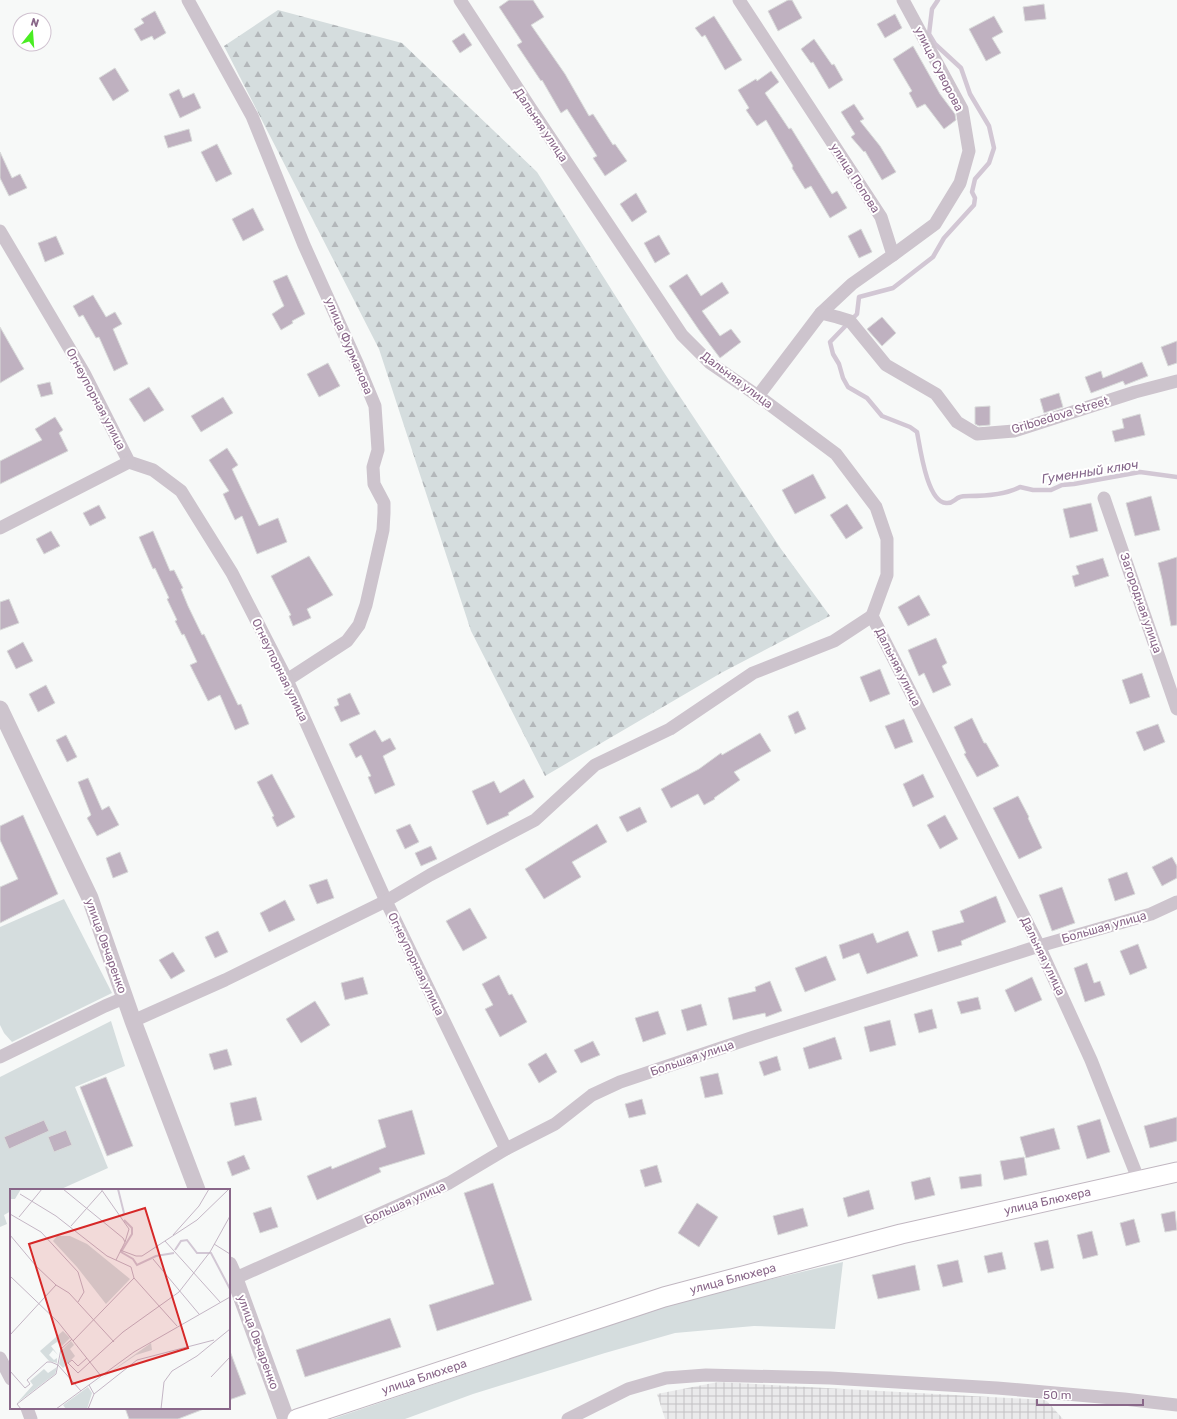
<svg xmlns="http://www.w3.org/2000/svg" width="1177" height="1419" viewBox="0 0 1177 1419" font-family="Rubik,sans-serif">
<defs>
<pattern id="industrial-grid" width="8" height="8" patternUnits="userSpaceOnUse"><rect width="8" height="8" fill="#eaeaeb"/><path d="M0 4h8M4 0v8" fill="none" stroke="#c3c1c4"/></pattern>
<pattern id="forest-firs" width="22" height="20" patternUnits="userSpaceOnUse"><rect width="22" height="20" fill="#d5ddde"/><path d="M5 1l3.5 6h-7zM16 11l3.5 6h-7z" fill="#b3b7ba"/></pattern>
</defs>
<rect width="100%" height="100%" fill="#f7f9f8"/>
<!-- industrial -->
<path fill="url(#industrial-grid)" d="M718,1382L1046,1400L1063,1419H665L657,1394Z"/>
<!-- grass -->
<g fill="#d5ddde">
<path d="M64,899L112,993L12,1042L4,1033L0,1025V927Z"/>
<path d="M111,1021L125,1066L75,1087L108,1168L59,1190H11V1211L4,1215L7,1224L0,1227V1077Z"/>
<path d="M843,1262L835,1329L754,1326L675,1333L605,1353L473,1394L405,1419H332L681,1301Z"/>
</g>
<!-- forest -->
<path fill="url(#forest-firs)" d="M278,10L402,43L537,172L663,371L781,549L830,616L721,673L545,776L471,631L379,349L224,46Z"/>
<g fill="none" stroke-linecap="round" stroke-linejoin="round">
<!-- stream -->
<path stroke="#d2c7d4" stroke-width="4.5" d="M938,0L932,9L929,34L935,44L961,68L970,94L989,126L994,148L989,163L975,179L972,192L975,198L974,205L944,238L933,257L893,288L859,297L857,314L830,342L833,354L839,364L843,378L848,387L867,398L882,416L910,427L917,432C920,447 927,502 946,503C953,504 954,499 960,497C962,496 966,496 969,496C986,496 1005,495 1020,487L1033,490H1051L1062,485L1074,484L1140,472L1177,477"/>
</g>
<!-- building -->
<g fill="#bfb1c0" stroke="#d9dbda">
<path d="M509,0H533L544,17L531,25L565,74L589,116L593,114L613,145L615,144L627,161L605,176L593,158L597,156L567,109L561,113L542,80L541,81L517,45L522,42L499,7Z"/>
<path d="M788,0H792L802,18L778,31L768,11Z"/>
<path d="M1044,4L1046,19L1025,21L1023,7Z"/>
<path d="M155,11L166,33L154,40L152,36L141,41L134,29L144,23L141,19Z"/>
<path d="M895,14L902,28L885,38L877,24Z"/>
<path d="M714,16L742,60L725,70L705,35L702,37L695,28Z"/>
<path d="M994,16L1003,32L992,38L1001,53L986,61L969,29Z"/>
<path d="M464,33L472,45L460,53L452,41Z"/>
<path d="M814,39L832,65L834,64L843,80L829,89L813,62L811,63L801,49Z"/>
<path d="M913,46L940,94L955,114L956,120L944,129L925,104L917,108L909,93L912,91L893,59Z"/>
<path d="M115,68L129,91L113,101L99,78Z"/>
<path d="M771,71L779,82L765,93L789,129L791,128L832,194L837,191L847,208L830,218L811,186L805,189L792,168L793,166L766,120L757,126L746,110L749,108L738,90L756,79L757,81Z"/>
<path d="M179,89L183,98L194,93L201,108L180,118L169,94Z"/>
<path d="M854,104L864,119L860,121L880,146L896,172L882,180L865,151L864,152L851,137L855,134L841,112Z"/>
<path d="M189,129L192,141L168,148L164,136Z"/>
<path d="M217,144L232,174L216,182L201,152Z"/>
<path d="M0,152L12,178L20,174L27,188L9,196L0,178Z"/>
<path d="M636,193L647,212L632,222L620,204Z"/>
<path d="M253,208L264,230L243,241L232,219Z"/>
<path d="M861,229L872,252L859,258L848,236Z"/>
<path d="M659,235L670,254L655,263L644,243Z"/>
<path d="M56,236L64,254L45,262L38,243Z"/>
<path d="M687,274L701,296L722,282L729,293L702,311L720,336L731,329L741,342L720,358L699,330L669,286Z"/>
<path d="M287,275L305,314L292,321L293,323L281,330L272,314L284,306L273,281Z"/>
<path d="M93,295L106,317L115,312L122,324L113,329L128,364L114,371L99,337L96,338L83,315L79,317L73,306Z"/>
<path d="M882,317L896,333L882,346L867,329Z"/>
<path d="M0,327L24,369L0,383Z"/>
<path d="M1177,341V363L1168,366L1161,347Z"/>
<path d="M1142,362L1148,376L1125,385L1123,381L1091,393L1085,377L1101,371L1103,378Z"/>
<path d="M328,363L340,386L319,397L307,374Z"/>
<path d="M50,382L53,394L41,397L37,385Z"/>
<path d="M149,387L164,410L144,422L129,399Z"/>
<path d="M1059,393L1063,407L1044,413L1040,399Z"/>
<path d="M223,397L233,413L201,432L191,416Z"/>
<path d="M990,406V425L979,426L975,424V407Z"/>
<path d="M1140,414L1145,435L1115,442L1112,431L1124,428L1122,419Z"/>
<path d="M55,417L63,430L59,433L68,451L0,484V461L42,440L35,429Z"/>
<path d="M227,448L238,465L232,469L259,526L278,518L287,542L257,554L242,516L235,520L223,494L229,491L209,460Z"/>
<path d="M813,474L826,498L795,514L782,490Z"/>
<path d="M1151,496L1160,530L1135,536L1126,503Z"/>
<path d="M1091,503L1098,531L1070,538L1063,509Z"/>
<path d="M847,504L863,528L846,539L830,515Z"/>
<path d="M99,505L106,518L90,526L83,513Z"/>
<path d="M51,531L60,546L44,554L36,539Z"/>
<path d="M153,531L170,571L174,570L183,588L181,589L188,606L202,635L204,634L238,705L241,704L249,724L235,730L220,695L208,701L190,665L197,662L184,634L182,635L175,621L177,620L167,599L169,598L155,568L153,569L139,537Z"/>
<path d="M309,556L333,595L307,609L311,618L293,626L289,616L291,615L271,576Z"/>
<path d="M1177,557V625L1171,626L1162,579L1158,563Z"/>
<path d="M1103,558L1109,576L1075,587L1072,576L1079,574L1076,566Z"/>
<path d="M919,595L930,615L908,626L898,607Z"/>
<path d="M9,599L19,623L0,630V602Z"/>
<path d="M936,638L947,663L942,666L951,685L933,693L924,673L919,676L908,650Z"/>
<path d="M23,642L33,661L16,669L7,651Z"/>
<path d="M880,669L890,694L870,702L860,677Z"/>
<path d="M1142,673L1150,697L1130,704L1122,680Z"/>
<path d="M46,685L55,703L38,712L29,694Z"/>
<path d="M350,693L360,714L341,722L334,707L339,705L337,699Z"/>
<path d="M798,711L806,729L795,734L788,716Z"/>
<path d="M972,718L984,743H986L999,766L977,777L964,754L966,753L954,727Z"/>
<path d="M904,719L913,742L895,749L885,726Z"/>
<path d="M1158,724L1165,742L1144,751L1136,732Z"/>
<path d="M375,730L382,742L390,738L396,749L383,756L395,785L375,794L368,777L371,776L361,755L356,758L349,744Z"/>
<path d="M760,733L771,751L734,772L740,780L714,798L715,799L704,805L698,794L671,808L661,789L699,769L721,753L722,755Z"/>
<path d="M66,735L77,757L67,762L56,740Z"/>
<path d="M272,774L295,817L277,827L272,817L274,816L257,782Z"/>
<path d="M923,774L934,797L913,807L903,784Z"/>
<path d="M88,778L102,810L109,806L119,825L97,836L87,818L91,815L78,782Z"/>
<path d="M524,779L534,797L508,813L509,815L487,825L472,791L494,781L500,793Z"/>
<path d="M1018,796L1029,817L1028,818L1042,848L1019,859L993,808Z"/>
<path d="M640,807L647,822L627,832L619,817Z"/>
<path d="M23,815L58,894L0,923V887L18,879L0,840V826Z"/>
<path d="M945,815L958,839L940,849L927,825Z"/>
<path d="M410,824L419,842L405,849L396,830Z"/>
<path d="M597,824L607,842L572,862L581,877L544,899L525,869Z"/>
<path d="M431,846L437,859L421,866L415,853Z"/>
<path d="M120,852L128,872L113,878L106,858Z"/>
<path d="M1172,857L1177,866V878L1162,886L1152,867Z"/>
<path d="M1127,872L1135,894L1115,901L1108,879Z"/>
<path d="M327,879L334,898L317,904L309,885Z"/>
<path d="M1062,887L1075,923L1052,931L1039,895Z"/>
<path d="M996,896L1006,922L961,941L962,945L938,952L932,931L964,922L960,911Z"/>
<path d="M285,900L295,920L269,932L260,913Z"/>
<path d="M470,908L487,938L463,951L446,921Z"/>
<path d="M218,931L228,952L215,958L205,937Z"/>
<path d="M908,931L918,956L867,974L859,953L843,959L839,945L873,933L877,943Z"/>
<path d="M1138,944L1147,968L1130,975L1120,951Z"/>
<path d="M173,952L185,971L171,979L159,960Z"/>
<path d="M826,956L836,980L805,992L795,968Z"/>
<path d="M1087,963L1094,983L1100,981L1105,995L1085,1002L1074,968Z"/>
<path d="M499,975L509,995L512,994L527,1022L500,1037L485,1009L493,1005L482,984Z"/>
<path d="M363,977L368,994L345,1000L341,983Z"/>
<path d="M1032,977L1042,1000L1015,1012L1005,990Z"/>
<path d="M770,981L782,1011L766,1017L765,1013L733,1020L728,998L756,991L755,987Z"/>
<path d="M978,997L981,1009L961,1014L957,1002Z"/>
<path d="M315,1001L330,1025L301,1043L286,1019Z"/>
<path d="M701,1004L707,1025L687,1031L681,1010Z"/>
<path d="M932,1009L937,1028L919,1033L914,1014Z"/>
<path d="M658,1011L666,1034L643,1042L635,1018Z"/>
<path d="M890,1020L896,1045L870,1052L864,1027Z"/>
<path d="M835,1037L842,1059L809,1069L803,1048Z"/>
<path d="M593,1041L600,1055L581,1063L574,1050Z"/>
<path d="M227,1049L232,1065L214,1070L209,1054Z"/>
<path d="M546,1053L557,1072L539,1083L528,1064Z"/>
<path d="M777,1056L781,1070L764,1076L759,1062Z"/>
<path d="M718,1073L723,1094L705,1098L700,1077Z"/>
<path d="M106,1077L133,1146L107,1156L80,1087Z"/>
<path d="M256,1097L262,1120L235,1126L230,1103Z"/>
<path d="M642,1099L646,1114L629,1118L625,1104Z"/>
<path d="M412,1110L425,1154L379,1168L381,1172L317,1200L307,1176L331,1166L332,1169L386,1147L378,1120Z"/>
<path d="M1177,1117V1141L1150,1148L1144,1126Z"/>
<path d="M1100,1119L1110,1152L1087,1159L1077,1126Z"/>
<path d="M44,1120L49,1131L9,1149L4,1137Z"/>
<path d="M1054,1128L1060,1149L1026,1158L1020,1137Z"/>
<path d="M66,1130L72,1145L54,1152L48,1137Z"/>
<path d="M244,1155L250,1169L232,1176L227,1162Z"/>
<path d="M1024,1157L1027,1175L1004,1180L1000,1161Z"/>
<path d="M657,1165L662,1182L645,1187L640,1170Z"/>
<path d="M981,1174L982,1186L961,1189L959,1177Z"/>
<path d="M930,1177L935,1195L915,1200L911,1182Z"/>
<path d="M493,1183L532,1300L437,1331L429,1305L494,1284L464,1193Z"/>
<path d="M869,1190L874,1209L848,1217L843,1198Z"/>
<path d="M697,1203L718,1217L699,1247L678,1233Z"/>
<path d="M271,1207L278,1227L260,1233L253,1213Z"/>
<path d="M803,1208L808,1226L778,1235L773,1216Z"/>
<path d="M1175,1211L1177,1230L1165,1232L1161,1214Z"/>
<path d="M1134,1219L1140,1242L1126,1246L1120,1223Z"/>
<path d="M1092,1231L1098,1255L1083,1259L1077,1235Z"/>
<path d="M1048,1240L1054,1268L1041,1271L1034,1243Z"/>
<path d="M1002,1252L1006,1269L988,1273L984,1256Z"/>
<path d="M958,1260L963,1282L943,1287L937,1265Z"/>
<path d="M915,1265L920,1290L878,1299L872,1275Z"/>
<path d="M390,1318L401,1347L305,1377L296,1350Z"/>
<path d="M229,1351H230L246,1394L229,1400Z"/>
<path d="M125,1408H204V1409L178,1419H129Z"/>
</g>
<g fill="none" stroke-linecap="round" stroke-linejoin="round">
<defs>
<g id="secondary">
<path id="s1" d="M297,1419L664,1297L901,1234L1177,1172"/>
</g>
</defs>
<!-- secondary casing -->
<use href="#secondary" stroke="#c1b7c1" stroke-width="21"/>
<!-- minor -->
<g stroke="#cdc4cd" stroke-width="13">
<path d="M188,0L252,116L304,245L358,365L375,406L378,450L373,467L374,484L384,503V513L383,530L366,605L359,625L347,641L287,680"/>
<path d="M460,0L531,109L682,335L710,363L758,396L836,454L876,507L887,539V575L872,616L1039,946L1091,1060L1139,1181"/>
<path d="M739,0L881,217L893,255L852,284L821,313L758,396"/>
<path d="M0,231L84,373L129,462L153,470L181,491L232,573L287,680L386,901L506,1149"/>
<path d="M893,255L935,224L960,183L969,151L962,109L903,0"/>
<path d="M821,313L837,317L850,321L886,365L936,394L957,422L977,434L1014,431L1135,392L1177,381"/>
<path d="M1104,498L1177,709"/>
<path d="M0,528L129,462"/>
<path d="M133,1021L225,980L386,901L430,875L535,820L595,765L670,729L753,673L834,641L872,616"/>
<path d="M0,1057L105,1006L124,998"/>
<path d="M229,1281L449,1183L506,1149L555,1124L592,1095L620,1082L754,1037L1039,946L1151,914L1177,902"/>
<path d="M0,1358L11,1379"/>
<path d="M27,1408L31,1419"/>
<path d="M568,1419L628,1389L666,1378L706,1375L830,1378L997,1388L1124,1399L1177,1405"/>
</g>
<!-- tertiary -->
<g stroke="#cdc4cd" stroke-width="17">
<path d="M0,709L90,898L133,1021L197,1190"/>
<path d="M229,1265L235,1279L286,1419"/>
</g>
<!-- secondary -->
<use href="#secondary" stroke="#fff" stroke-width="19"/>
</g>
<g text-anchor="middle" stroke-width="4" stroke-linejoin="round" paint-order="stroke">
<!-- street labels -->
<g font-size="12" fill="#896789" stroke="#fff">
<text transform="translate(939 69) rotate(63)" y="4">улица Суворова</text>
<text transform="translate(541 125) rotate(56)" y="4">Дальняя улица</text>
<text transform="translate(855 178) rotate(57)" y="4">улица Попова</text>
<text transform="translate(349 346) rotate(67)" y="4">улица Фурманова</text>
<text transform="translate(737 380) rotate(37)" y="4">Дальняя улица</text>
<text transform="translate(96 399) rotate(62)" y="4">Огнеупорная улица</text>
<text transform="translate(1060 415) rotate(-17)" y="4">Griboedova Street</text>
<text transform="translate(1141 603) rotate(71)" y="4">Загородная улица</text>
<text transform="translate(898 667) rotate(63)" y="4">Дальняя улица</text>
<text transform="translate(280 670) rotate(64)" y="4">Огнеупорная улица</text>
<text transform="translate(1104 927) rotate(-16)" y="4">Большая улица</text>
<text transform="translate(106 946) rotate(70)" y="4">улица Овчаренко</text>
<text transform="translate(1043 956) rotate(64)" y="4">Дальняя улица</text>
<text transform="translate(416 964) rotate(64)" y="4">Огнеупорная улица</text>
<text transform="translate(692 1058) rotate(-19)" y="4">Большая улица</text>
<text dy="4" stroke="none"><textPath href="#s1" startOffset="782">улица Блюхера</textPath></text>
<text transform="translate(405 1203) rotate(-24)" y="4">Большая улица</text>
<text dy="4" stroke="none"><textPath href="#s1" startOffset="458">улица Блюхера</textPath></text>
<text transform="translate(258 1342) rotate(70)" y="4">улица Овчаренко</text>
<text dy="4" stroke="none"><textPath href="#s1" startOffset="134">улица Блюхера</textPath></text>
</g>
<!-- water labels -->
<g font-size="13" font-style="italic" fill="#85688b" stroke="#fff">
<text transform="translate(1090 471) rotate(-9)" y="5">Гуменный ключ</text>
</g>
</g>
<!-- overview -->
<g transform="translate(10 1189)">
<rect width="220" height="220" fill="#f7f9f8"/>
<path d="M53,142L60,149L52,157L47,153L41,157L48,166L43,161L39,166L44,171L47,169V174L39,172L30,162ZM61,152L64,156L60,160L65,167L53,179L49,175L52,161ZM141,154L142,161L126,166L82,196ZM47,178L45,185L7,214L23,196L20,192L34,180L38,184ZM78,198L82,204L77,220H56L53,216Z" fill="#d5ddde"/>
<path d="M0,0H11L5,10H0ZM47,47H60L77,55L120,90L96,115L67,78L43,52Z" fill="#d5ddde"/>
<path fill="none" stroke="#d2c7d4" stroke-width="2" d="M108,0L114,24L112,27M114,31L122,39V45L111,63L123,70L127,76L146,67L164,64M165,61L171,52L177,51L187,64H201L220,100"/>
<path fill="none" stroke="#c4b6c5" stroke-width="1" d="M53,0L113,49L115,53L106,71M91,0L119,40L115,53M10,5L46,27L97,67L121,78L124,89L167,137M0,25L31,43L68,83L74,103L68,113M9,28L32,0M61,37L92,2M0,46L26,77L46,96L59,104L104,153M163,46L189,17L199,0M155,52L210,113M204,55L220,65M110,61L126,67H132L187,31L219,0M143,70L189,125M0,87L48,133L91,187M0,146L46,96M63,152L124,89M77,169L68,177L62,171L58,174L68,184L113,143L169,103L200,63L220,27M0,182L15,199L20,195L17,191L37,173H41L48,176L71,202M201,188L220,168M84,205L127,171L204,151M11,220L7,215L46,185L51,160L62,150M46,220L124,163L220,108M78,220L84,205L79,196M151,220L154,193L162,182L187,167L220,140"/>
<path fill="#d62828" fill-opacity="0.15" stroke="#d62828" stroke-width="2" d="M135,19L178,159L62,195L19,55Z"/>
<rect width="220" height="220" fill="none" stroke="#896789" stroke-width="2"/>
</g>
<!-- north arrow -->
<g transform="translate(32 32) rotate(17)"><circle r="19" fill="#ffffff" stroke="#d0c2d0"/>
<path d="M0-3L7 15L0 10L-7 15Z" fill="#4aed23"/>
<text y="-6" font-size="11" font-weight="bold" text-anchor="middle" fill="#896789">N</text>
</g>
<!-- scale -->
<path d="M1037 1399v6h106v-6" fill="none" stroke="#896789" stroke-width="2"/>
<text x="1043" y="1399" font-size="12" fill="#896789" stroke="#ffffff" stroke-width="3" paint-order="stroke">50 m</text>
</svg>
